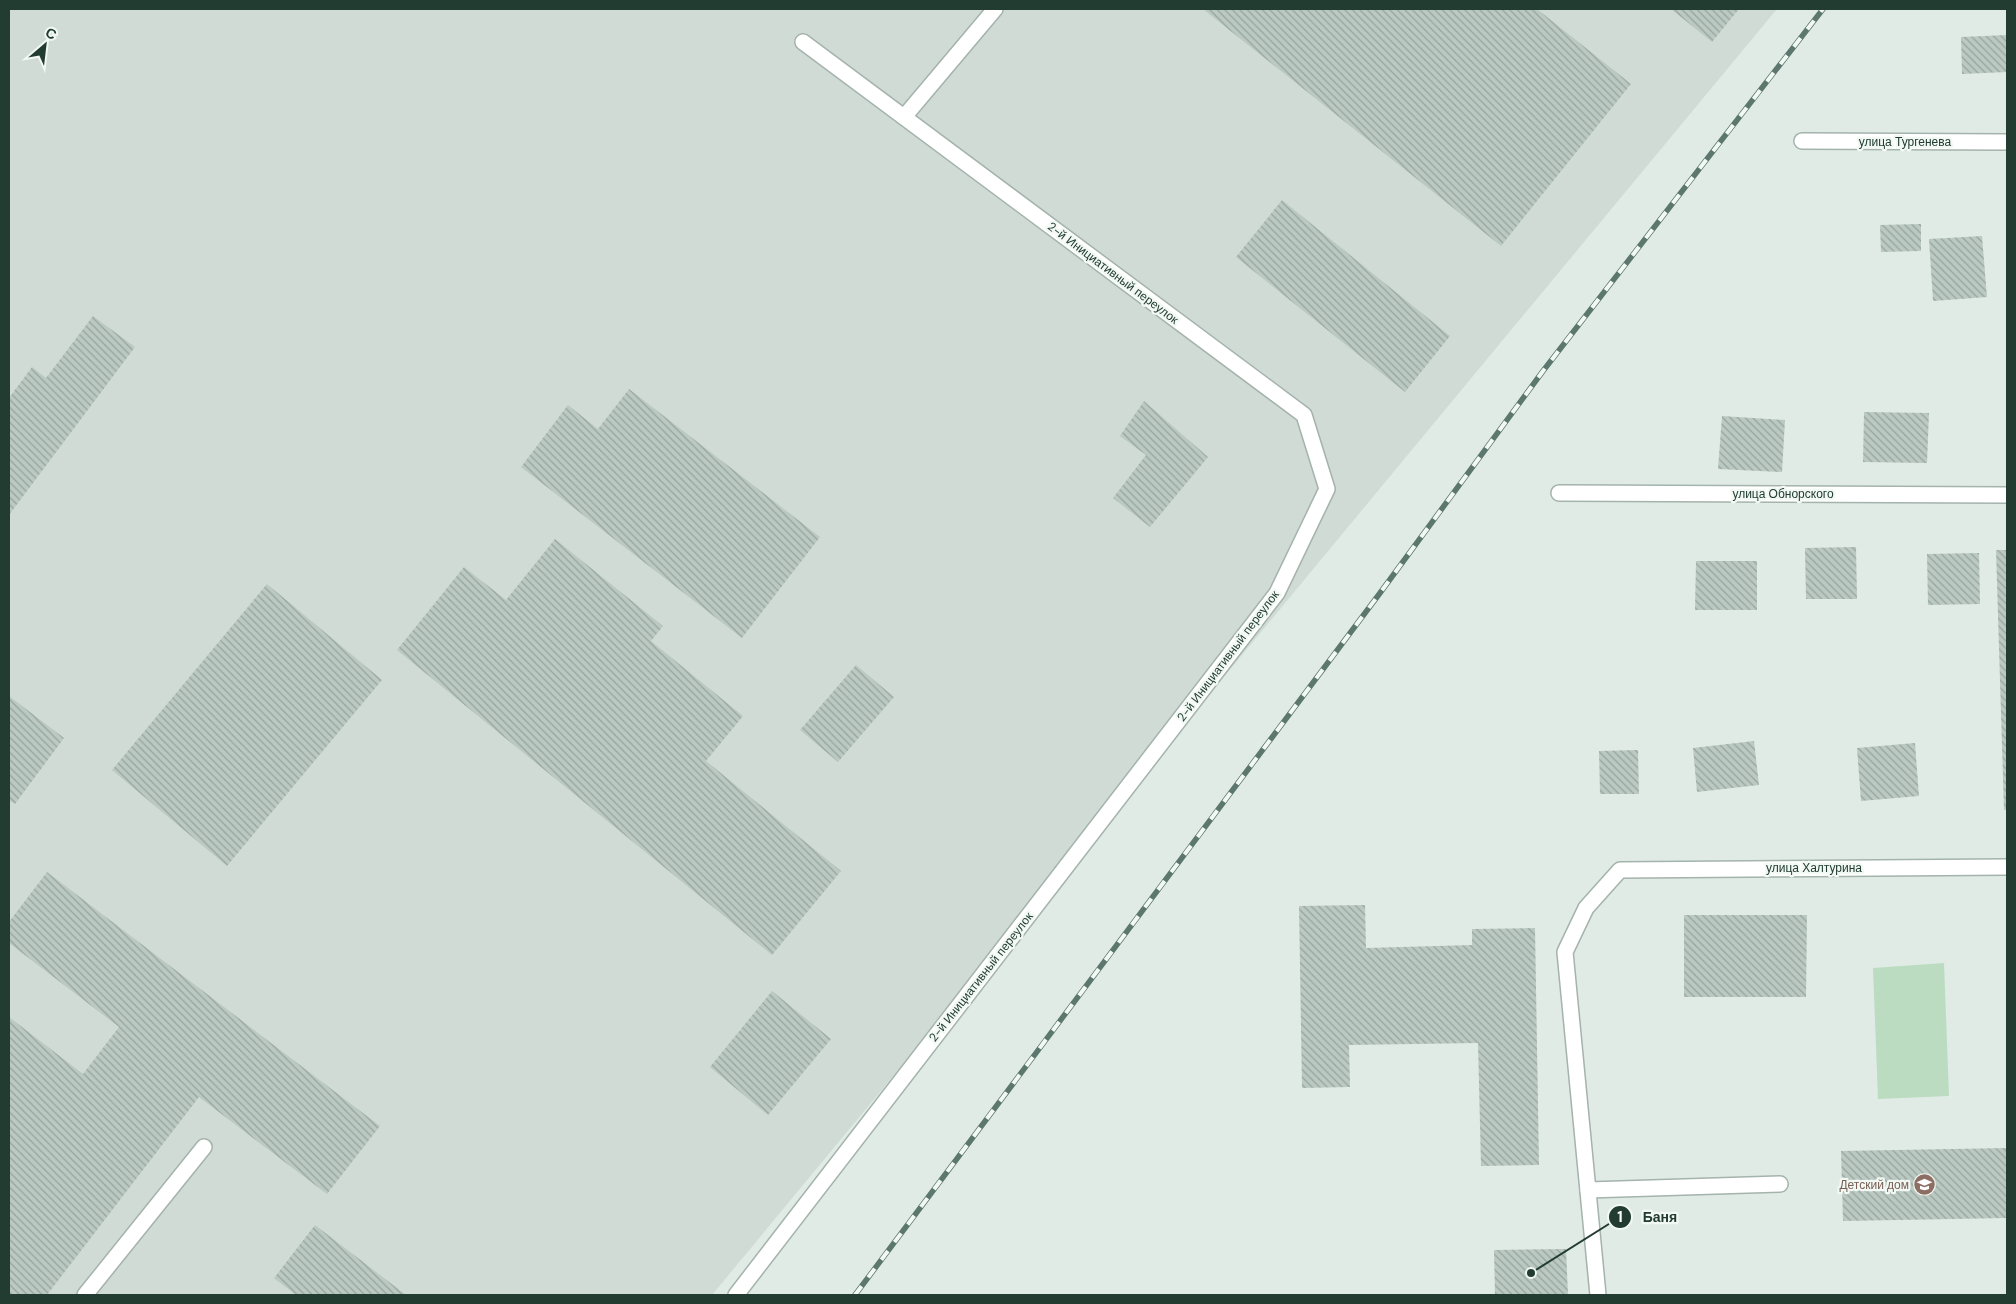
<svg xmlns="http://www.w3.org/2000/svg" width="2016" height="1304" viewBox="0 0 2016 1304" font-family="'DM Sans',sans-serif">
<defs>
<pattern id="building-back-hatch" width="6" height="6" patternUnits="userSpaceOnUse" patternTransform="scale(1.25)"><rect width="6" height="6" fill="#bac9c1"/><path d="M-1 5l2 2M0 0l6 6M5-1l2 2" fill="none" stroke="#97a49d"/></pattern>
</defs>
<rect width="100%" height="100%" fill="#e1ebe6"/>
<!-- built -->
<path fill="#d0dbd5" d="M9,9H1777L712,1295H9Z"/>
<!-- green -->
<path fill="#bbdcc0" d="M1944,963L1949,1096L1878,1099L1873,968Z"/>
<!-- building -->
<g fill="url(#building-back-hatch)">
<path d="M1203,9H1537L1631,84L1501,246Z"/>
<path d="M1671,9H1739L1712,42Z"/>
<path d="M2007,35V72L1962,74L1961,37Z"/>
<path d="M1282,200L1450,336L1405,392L1236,257Z"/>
<path d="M1921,224V251L1881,252L1880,225Z"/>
<path d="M1982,236L1987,297L1933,301L1929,239Z"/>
<path d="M93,316L135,347L9,515V398L32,367L46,378Z"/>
<path d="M629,389L820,537L742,638L521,467L568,405L598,429Z"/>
<path d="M1144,401L1208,457L1150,527L1113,498L1146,455L1120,436Z"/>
<path d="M1864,412L1929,413L1927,463L1863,462Z"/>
<path d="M1722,416L1785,420L1782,472L1718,469Z"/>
<path d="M555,539L663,626L651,641L743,716L706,761L841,871L772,955L397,650L464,567L506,600Z"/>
<path d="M1856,547L1857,599H1806L1805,548Z"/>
<path d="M1996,550H2007V810H2004Z"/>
<path d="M1979,553L1980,604L1928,605L1927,554Z"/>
<path d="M1696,561H1757V610H1695Z"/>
<path d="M267,584L382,680L227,866L112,770Z"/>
<path d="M856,665L894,697L838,762L800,730Z"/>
<path d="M9,696L64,738L15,804L9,800Z"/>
<path d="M1754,741L1759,785L1697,792L1693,748Z"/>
<path d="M1915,743L1919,796L1861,801L1857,748Z"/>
<path d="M1638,750L1639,794H1600L1599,751Z"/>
<path d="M47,872L380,1126L327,1194L199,1097L47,1295H9V1017L83,1074L119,1027L9,943V922Z"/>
<path d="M1365,905L1366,948L1472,945V929L1535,928L1539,1165L1481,1166L1478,1043L1349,1045L1350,1087L1302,1088L1299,906Z"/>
<path d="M1684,915H1807L1806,997H1684Z"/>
<path d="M772,991L831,1039L768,1115L710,1067Z"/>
<path d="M2007,1148V1218L1843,1221L1841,1151Z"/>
<path d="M315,1225L406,1295H296L274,1278Z"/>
<path d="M1566,1249L1568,1295H1495L1494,1250Z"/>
</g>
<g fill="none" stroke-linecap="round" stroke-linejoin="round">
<defs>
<g id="minor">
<path d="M904,117L995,9"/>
<path d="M1802,141L2007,142"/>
<path d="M1559,493L2007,495"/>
<path d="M1588,1190L1780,1184"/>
<path d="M85,1295L204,1147"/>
<path d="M736,1295L1277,593L1327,489L1304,415L803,42"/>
<path d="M1598,1295L1565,952L1586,908L1620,870L2007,867"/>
</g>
</defs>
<!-- minor casing -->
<use href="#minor" stroke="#a4b3ac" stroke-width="18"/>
<!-- minor -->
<use href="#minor" stroke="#fff" stroke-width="15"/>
<defs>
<path id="rail" d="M855,1295L1380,593L1543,371L1823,9"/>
</defs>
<!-- rail casing -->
<use href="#rail" stroke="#5c776d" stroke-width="5.5"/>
<!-- rail -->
<use href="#rail" stroke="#f2f8f4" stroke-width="4" stroke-dasharray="11" stroke-linecap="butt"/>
</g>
<!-- icons -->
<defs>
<symbol id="school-disc" viewBox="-11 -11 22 22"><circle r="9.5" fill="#8d6e63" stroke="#f2f8f4"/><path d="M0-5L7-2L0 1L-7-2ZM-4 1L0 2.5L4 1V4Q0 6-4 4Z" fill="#fff"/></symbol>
</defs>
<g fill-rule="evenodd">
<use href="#school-disc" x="1912" y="1172" width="25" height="25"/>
</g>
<g text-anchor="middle" stroke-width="4.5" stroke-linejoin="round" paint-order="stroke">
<!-- street labels -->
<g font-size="12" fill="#223c32" stroke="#f2f8f4">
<text x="1905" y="146">улица Тургенева</text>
<text transform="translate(1113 273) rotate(37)" y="4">2-й Инициативный переулок</text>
<text x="1783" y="498">улица Обнорского</text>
<text transform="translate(1228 656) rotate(-53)" y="4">2-й Инициативный переулок</text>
<text x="1814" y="872">улица Халтурина</text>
<text transform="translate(981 977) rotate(-52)" y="4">2-й Инициативный переулок</text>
</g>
<!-- education labels -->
<g font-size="12" fill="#785e54" stroke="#f2f8f4" text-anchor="end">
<text x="1909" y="1189">Детский дом</text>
</g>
</g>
<!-- callouts -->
<path fill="none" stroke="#223c32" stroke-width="2" d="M1531 1273L1620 1217"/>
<g fill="#223c32" stroke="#f2f8f4" stroke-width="2">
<circle cx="1531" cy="1273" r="5"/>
<circle cx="1620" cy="1217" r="12"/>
</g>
<g font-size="15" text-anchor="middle" font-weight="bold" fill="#fff">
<text x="1620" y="1222">1</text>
</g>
<g font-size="14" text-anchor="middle" font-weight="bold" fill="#223c32" stroke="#f2f8f4" stroke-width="4.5" stroke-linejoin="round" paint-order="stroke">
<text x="1660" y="1222">Баня</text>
</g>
<!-- border -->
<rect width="2016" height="1304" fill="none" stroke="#223c32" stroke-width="20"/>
<!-- north arrow -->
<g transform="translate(45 45) rotate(28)" stroke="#f2f8f4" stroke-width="4" paint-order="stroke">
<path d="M0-4L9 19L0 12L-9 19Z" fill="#223c32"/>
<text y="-8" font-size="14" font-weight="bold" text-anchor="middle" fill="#223c32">С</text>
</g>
</svg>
